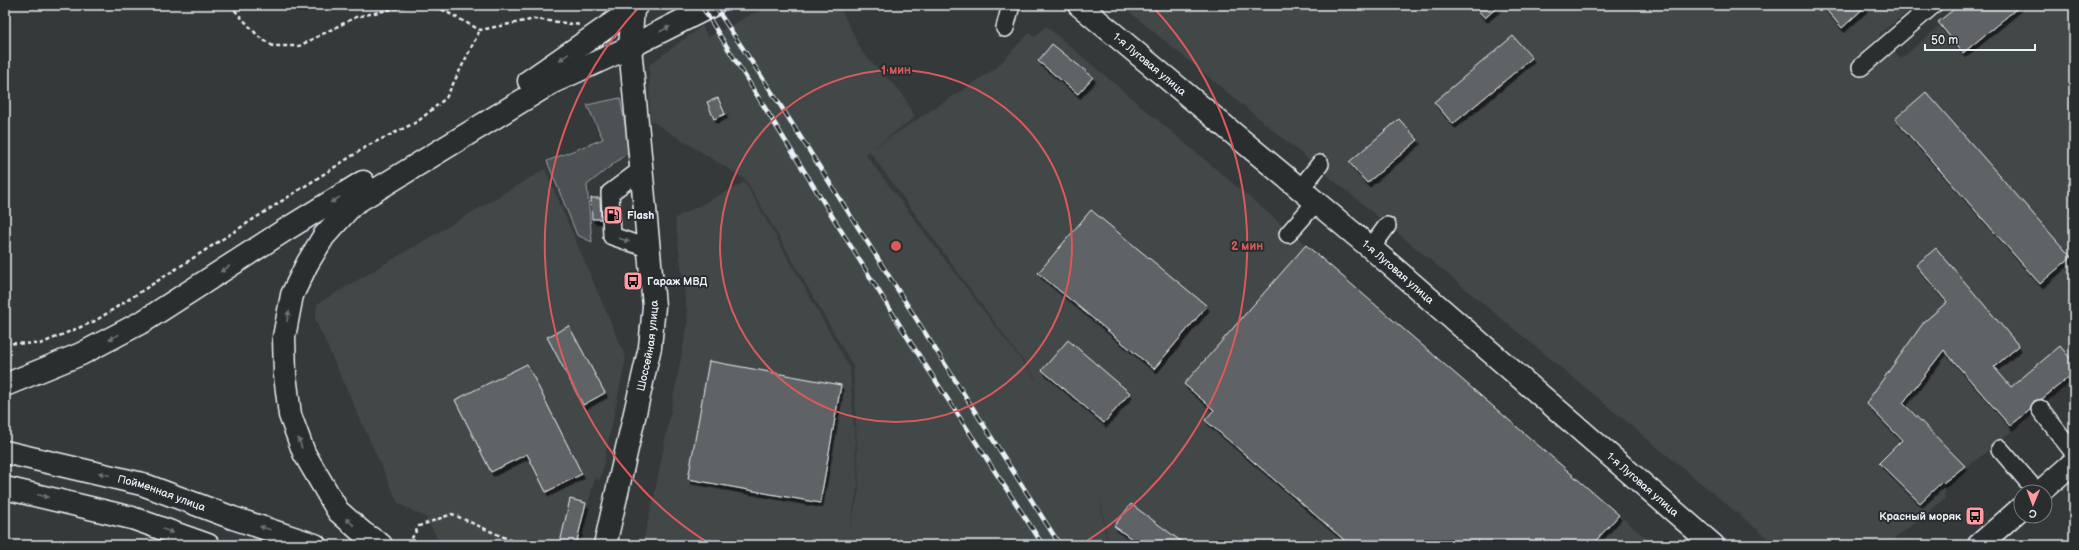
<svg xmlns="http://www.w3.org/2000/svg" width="2079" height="550" viewBox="0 0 2079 550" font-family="'Balsamiq Sans',sans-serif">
<defs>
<filter id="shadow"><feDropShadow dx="2.5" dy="4.5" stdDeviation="0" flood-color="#0009"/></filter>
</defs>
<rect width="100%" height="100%" fill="#35393a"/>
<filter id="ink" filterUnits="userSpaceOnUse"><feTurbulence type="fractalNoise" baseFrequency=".025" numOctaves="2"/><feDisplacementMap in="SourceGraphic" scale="8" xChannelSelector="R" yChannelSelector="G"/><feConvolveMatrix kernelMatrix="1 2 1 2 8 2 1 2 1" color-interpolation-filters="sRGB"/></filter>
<g filter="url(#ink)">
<!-- built -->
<g fill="#424647" fill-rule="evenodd">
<path d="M775,5H839L862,52L902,93L915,117L872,149L996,68L1029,33L1035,37L1046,26L1306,245L1654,545H1114L1107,537L1099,491L1106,538L1112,545H642L655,492L688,321L675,218L745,182L850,368L858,485L850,529L859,489L853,366L746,180L650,120L649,65L702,26L708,37L768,6ZM869,151L1036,379V380L865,154Z"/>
<path d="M1121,5H1916L1879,34L1901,59L1964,5H2074V344L2068,350L2074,358V381L1944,486L1945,499L1887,545H1776Z"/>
<path d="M545,169L626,358L600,481L595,477L578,545H441L426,518L398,503L315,319L317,304Z"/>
</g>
<!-- green -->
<path fill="#4d5152" stroke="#9aa1a5" d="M620,98L630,151L587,185L592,242L577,235L547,161L603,139L587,105Z"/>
<!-- building -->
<g fill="#5f6365" stroke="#e8f1f8" filter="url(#shadow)">
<path d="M1473,5H1500L1485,18Z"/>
<path d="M1822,5H1867L1842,28Z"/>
<path d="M1959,5H2021L1963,53L1938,22Z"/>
<path d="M1513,36L1532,58L1453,124L1434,102Z"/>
<path d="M1052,44L1093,77L1078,94L1038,61Z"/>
<path d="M1926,92L2071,257L2040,284L1895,119Z"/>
<path d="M718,98L725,114L714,119L707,102Z"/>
<path d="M1399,119L1418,140L1367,183L1349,162Z"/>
<path d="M591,198H600L601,219H592Z"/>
<path d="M1091,210L1207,306L1154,369L1038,273Z"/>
<path d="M1306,245L1619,515L1592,545H1350L1205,420L1214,410L1184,384Z"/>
<path d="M1936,248L2019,346L1994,367L2011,387L2060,346L2074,363V373L2042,399L2034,401L2030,410L2010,426L1944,350L1903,403L1965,466L1943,483L1942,482L1920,503L1879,463L1902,440L1866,403L1924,322L1947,302L1916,265Z"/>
<path d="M569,326L605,393L583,405L547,337Z"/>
<path d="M1068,340L1130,393L1104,423L1042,370Z"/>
<path d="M709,361L841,385L820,503L688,479Z"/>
<path d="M527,364L582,474L546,492L527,454L491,472L455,400Z"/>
<path d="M570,499L586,503L576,545L560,543Z"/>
<path d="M1131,504L1186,545H1140L1114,526Z"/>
</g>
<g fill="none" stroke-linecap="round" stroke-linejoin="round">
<defs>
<g id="minor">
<path d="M1005,28L1011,5"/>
<path d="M1861,67L1933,5"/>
<path d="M642,169L610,193L612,236L650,249"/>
<path d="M1301,188L1320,164"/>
<path d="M1288,234L1317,201"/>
<path d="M1371,248L1387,226"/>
<path d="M2040,409L2074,453"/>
<path d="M2000,449L2037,492"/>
</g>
<g id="major">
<path id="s1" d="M1079,5L1371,248L1713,545"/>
<path d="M529,81L633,9"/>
<path d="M5,385L81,354L144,321L282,232L363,182"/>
<path id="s2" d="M5,452L142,484L233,518L315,545"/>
<path d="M5,488L132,518L208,545"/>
<path d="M2040,492L2074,462"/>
<path d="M381,545L363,533L338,511L304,453L290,415L285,375L284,337L292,295L307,264L324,236L353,204L551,83L630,47L713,5"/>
<path id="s3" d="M605,545L650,347L654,306L630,47L633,9L637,5"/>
<path d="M1979,545L2021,508"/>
</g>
</defs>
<!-- minor casing -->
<use href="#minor" stroke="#e8f1f8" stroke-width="20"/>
<!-- major casing -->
<use href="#major" stroke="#e8f1f8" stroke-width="25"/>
<!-- path -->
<g stroke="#e8f1f8" stroke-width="2.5" stroke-dasharray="4 3" stroke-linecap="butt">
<path d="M230,5L259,37L273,46H299L356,17L411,5"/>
<path d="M414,5L441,9L480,30L535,19L580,25"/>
<path d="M5,343L40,344L95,321L369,145L417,122L446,98L480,30"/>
<path d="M408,545L419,526L452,514L521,545"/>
</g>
<!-- minor -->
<use href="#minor" stroke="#2a2d2e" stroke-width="17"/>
<!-- major -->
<use href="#major" stroke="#2a2d2e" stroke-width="22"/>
<defs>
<g id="rail">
<path d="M701,5L911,343L1043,545"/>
<path d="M714,5L777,100L1060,545"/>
</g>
</defs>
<!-- rail casing -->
<use href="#rail" stroke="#e8f1f8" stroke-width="4.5"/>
<!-- rail -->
<use href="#rail" stroke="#2a2d2e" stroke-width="3" stroke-dasharray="9" stroke-linecap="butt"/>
</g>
<!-- one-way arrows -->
<defs><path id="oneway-solid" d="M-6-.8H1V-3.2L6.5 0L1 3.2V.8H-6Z"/></defs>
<g fill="#6c7275">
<use href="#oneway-solid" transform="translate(665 29) rotate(-27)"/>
<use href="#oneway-solid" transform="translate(564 57) rotate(145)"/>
<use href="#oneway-solid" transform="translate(335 200) rotate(149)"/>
<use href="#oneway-solid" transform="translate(624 240) rotate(19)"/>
<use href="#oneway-solid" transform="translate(225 269) rotate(147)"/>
<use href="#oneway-solid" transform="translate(288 316) rotate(-79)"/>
<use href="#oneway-solid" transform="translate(114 337) rotate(153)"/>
<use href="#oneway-solid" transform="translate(300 443) rotate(-110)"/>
<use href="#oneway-solid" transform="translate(104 474) rotate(-166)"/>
<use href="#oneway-solid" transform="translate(43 496) rotate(14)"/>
<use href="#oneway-solid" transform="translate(350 522) rotate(-139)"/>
<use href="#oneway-solid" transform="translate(265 528) rotate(-162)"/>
<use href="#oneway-solid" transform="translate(168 531) rotate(20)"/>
</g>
</g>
<!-- distance rings -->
<g fill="none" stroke="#da5a5c" stroke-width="2">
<circle cx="896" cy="246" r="176"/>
<path d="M710 544A351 351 0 0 1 639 7M1153 7A351 351 0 0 1 1082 544"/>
</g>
<!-- icons -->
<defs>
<symbol id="fuel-square" viewBox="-11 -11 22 22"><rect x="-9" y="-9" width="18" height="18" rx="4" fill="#ff9aa2" stroke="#2a2d2e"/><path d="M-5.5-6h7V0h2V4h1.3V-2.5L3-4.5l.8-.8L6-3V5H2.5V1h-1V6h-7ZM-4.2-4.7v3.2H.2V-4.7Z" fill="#111"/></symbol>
<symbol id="bus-square" viewBox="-11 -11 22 22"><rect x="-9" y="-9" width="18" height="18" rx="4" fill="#ff9aa2" stroke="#2a2d2e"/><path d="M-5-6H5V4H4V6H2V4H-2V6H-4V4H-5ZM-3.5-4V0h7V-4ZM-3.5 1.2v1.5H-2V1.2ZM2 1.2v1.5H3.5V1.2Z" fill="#111"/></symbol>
</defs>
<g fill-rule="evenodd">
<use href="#fuel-square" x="602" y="204" width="22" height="22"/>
<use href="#bus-square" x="622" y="270" width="22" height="22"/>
<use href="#bus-square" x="1964" y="505" width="22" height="22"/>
</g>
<g text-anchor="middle" stroke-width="4" stroke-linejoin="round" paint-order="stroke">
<!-- street labels -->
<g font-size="11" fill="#e8f1f8" stroke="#2a2d2e">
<text dy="4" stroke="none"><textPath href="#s1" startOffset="92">1-я Луговая улица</textPath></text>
<text dy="4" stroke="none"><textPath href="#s1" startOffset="416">1-я Луговая улица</textPath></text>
<text dy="4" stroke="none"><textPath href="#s3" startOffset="204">Шоссейная улица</textPath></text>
<text dy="4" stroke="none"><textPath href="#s1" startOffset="740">1-я Луговая улица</textPath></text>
<text dy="4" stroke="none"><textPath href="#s2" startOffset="162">Пойменная улица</textPath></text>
</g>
<!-- poi labels -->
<g font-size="11" font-weight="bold" fill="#e8f1f8" stroke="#2a2d2e" text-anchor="start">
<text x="627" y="219">Flash</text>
<text x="647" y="285">Гараж МВД</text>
<text x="1961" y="520" text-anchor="end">Красный моряк</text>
</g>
</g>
<circle cx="896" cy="246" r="6" fill="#da5a5c" stroke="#2a2d2e" stroke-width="2"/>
<g font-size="12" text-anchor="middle" font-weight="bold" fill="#da5a5c" stroke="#2a2d2e" stroke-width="4" stroke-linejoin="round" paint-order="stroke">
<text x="896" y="74">1 мин</text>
<text x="1247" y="250">2 мин</text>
</g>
<!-- margin -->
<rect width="2079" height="550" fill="none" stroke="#2a2d2e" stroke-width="20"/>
<rect x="10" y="10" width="2059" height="530" fill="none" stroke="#e8f1f8" stroke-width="1.5" filter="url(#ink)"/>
<!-- north arrow -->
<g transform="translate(2033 504) rotate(181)"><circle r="19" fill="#2a2d2e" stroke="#767b7f"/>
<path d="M0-3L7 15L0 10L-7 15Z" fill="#ff9aa2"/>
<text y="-6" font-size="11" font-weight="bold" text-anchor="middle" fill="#e8f1f8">С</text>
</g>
<!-- scale -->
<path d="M1925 44v6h110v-6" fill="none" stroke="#e8f1f8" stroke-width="2"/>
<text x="1931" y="44" font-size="12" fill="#e8f1f8" stroke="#2a2d2e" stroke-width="3" paint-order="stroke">50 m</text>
</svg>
